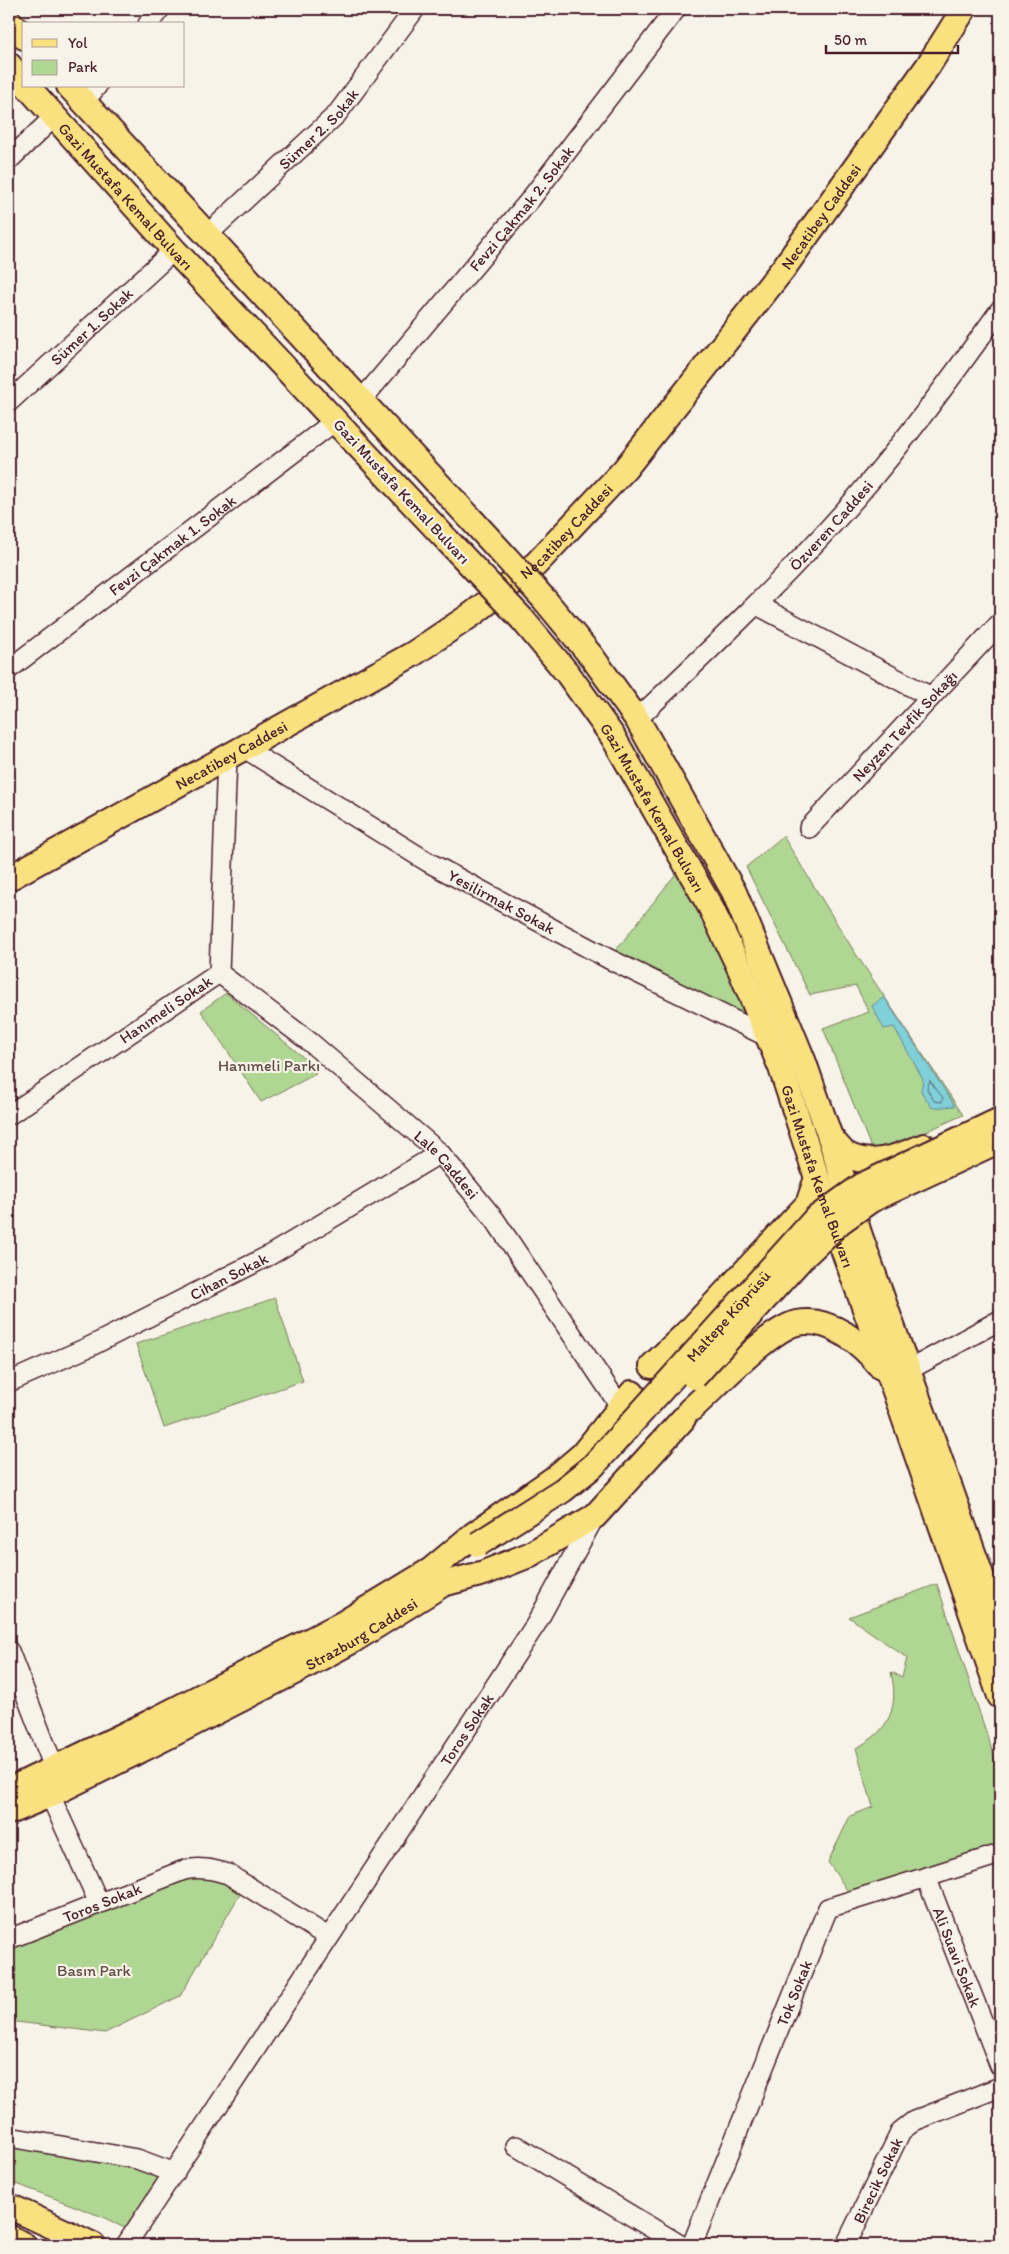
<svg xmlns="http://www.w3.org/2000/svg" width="1009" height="2254" viewBox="0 0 1009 2254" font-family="Itim,sans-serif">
<rect width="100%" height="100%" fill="#f7f3e8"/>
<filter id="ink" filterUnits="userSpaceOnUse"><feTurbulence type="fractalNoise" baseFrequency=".02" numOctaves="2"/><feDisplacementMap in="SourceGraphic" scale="10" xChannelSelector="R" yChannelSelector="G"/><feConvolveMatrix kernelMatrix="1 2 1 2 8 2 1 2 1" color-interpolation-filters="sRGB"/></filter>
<g filter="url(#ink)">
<!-- green -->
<g fill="#afd692" stroke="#7c7a5e">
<path d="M783,836L852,948L963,1115L874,1155L823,1028L869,1012L856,986L810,995L746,867Z"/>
<path d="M685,862L768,1037L609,959Z"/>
<path d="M226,993L303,1057L316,1074L261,1102L201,1011Z"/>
<path d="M275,1298L303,1381L164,1428L136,1344Z"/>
<path d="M937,1584L1000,1774V1844L849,1893L828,1862L850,1816L873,1807L856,1748C890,1731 899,1707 891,1672L902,1677L907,1658L849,1617Z"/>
<path d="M184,1870L246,1884L180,1996L105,2033L9,2021V1939Z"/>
<path d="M9,2137L175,2173L134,2233L103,2217L9,2181Z"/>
</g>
<!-- water -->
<path fill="#7fd0d9" stroke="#6a8993" d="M884,997L955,1106L932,1108L921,1091L923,1079L894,1027L884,1029L872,1006Z"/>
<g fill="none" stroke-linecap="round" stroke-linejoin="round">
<!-- shore -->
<path stroke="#5f6671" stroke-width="1" d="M930,1081L943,1098L942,1102L934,1101L927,1089Z"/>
<defs>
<g id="minor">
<path d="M148,24L160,9"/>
<path d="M84,102L97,86"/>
<path d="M9,160L54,117"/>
<path id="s1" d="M207,235L337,114L415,9"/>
<path id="s2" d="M9,402L174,250"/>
<path id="s3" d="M360,402L529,201L676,9"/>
<path d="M757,605L931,697"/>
<path id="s4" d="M9,669L335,421"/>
<path id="s5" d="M637,719C712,648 787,577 855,499C907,439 954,374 1000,310"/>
<path id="s6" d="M244,748L428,862L609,959L768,1037"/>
<path id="s7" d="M809,828L1000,623"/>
<path id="s8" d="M219,973L310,1042L440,1153L495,1220L620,1406"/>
<path d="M219,973L227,757"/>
<path id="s9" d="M9,1115L219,973"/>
<path d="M907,1371L1000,1320"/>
<path id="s10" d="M9,1382L91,1346L270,1255L440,1153"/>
<path d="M9,1651L55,1770"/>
<path d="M50,1795L99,1903"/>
<path id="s11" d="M926,1877L1000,2066"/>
<path id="s12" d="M9,1939L184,1870C200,1867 212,1869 228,1874L328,1937"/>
<path d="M9,2137L137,2159L175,2173"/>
<path d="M516,2146L680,2245"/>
<path id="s13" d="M126,2245L536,1624L595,1516"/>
<path id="s14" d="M692,2245L828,1908L1000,1854"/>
<path id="s15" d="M846,2245L901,2131L914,2121L1000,2087"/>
</g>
<g id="major">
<path d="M9,21L24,37"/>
<path d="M9,65L24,83"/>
<path id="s16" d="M27,86L174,250L448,541"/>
<path d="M69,86L470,518"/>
<path d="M544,599L592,657L637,719L734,892L803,1060L830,1137L859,1233L1000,1628"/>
<path id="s17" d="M522,619L568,674L613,737L711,908L740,969L781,1068L817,1178L890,1377L1000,1696"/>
<path id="s18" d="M9,878L413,654L474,613L536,564L625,469L783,269L928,66L964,9"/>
<path d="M830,1137C835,1142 840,1150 846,1154C871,1169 900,1156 924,1146"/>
<path d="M652,1366L692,1328L808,1204L817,1178"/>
<path d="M690,1410C713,1390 769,1329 797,1323C830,1316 862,1344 881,1367"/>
<path d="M9,1790L149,1723L291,1650L342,1624L431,1570L473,1535L556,1477L582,1455L632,1393"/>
<path id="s19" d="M9,1812L50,1795L159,1741L302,1668L352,1641L443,1584L484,1573L529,1555L595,1516L683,1419"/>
<path d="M9,2206L93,2245"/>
<path d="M9,2237L24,2245"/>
</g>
</defs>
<!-- minor casing -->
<use href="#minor" stroke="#4a1f2b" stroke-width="22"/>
<!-- major casing -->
<use href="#major" stroke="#4a1f2b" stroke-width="28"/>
<!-- minor -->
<use href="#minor" stroke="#f7f3e8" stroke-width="19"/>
<!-- major -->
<use href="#major" stroke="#fae180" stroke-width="24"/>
<defs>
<g id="major-bridge">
<path d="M470,518L544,599"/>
<path d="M448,541L522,619"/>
<path d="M694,1377L802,1258L840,1222L871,1200L1000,1140"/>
<path id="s20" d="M478,1544L563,1490L593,1466L815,1219L863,1185L1000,1120"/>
</g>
</defs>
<!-- major-bridge casing -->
<use href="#major-bridge" stroke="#4a1f2b" stroke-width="28" stroke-linecap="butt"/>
<!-- major-bridge -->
<use href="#major-bridge" stroke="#fae180" stroke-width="24"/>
</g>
</g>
<g text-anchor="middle" stroke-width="4.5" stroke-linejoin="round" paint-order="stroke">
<!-- street labels -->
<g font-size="16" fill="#4a1f2b" stroke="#f7f3e8">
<text dy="6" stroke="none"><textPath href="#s1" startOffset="154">Sümer 2. Sokak</textPath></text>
<text dy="6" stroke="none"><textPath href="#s16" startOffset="148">Gazi Mustafa Kemal Bulvarı</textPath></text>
<text dy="6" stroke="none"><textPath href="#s3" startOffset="252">Fevzi Çakmak 2. Sokak</textPath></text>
<text dy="6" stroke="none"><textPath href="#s18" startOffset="1064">Necatibey Caddesi</textPath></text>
<text dy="6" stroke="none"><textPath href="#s2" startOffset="112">Sümer 1. Sokak</textPath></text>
<text transform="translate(402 491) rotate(47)" y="6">Gazi Mustafa Kemal Bulvarı</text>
<text dy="6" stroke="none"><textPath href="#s5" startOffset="274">Özveren Caddesi</textPath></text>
<text dy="6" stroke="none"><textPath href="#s18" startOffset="659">Necatibey Caddesi</textPath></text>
<text dy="6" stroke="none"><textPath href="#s4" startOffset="205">Fevzi Çakmak 1. Sokak</textPath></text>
<text dy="6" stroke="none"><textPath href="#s7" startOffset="140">Neyzen Tevfik Sokağı</textPath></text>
<text dy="6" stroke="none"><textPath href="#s18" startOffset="254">Necatibey Caddesi</textPath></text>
<text dy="6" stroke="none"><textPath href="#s17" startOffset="230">Gazi Mustafa Kemal Bulvarı</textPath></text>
<text dy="6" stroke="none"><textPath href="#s6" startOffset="300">Yesilirmak Sokak</textPath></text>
<text dy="6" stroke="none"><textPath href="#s9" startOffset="189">Hanımeli Sokak</textPath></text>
<text dy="6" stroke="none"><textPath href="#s8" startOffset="298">Lale Caddesi</textPath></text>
<text dy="6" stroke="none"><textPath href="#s17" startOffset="635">Gazi Mustafa Kemal Bulvarı</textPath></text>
<text dy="6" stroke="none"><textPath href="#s10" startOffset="244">Cihan Sokak</textPath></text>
<text dy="6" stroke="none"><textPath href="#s20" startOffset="341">Maltepe Köprüsü</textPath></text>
<text dy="6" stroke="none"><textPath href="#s19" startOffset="395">Strazburg Caddesi</textPath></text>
<text dy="6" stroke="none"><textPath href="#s13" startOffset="618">Toros Sokak</textPath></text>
<text dy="6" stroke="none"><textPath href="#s12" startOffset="100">Toros Sokak</textPath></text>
<text dy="6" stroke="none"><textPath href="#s11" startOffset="86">Ali Suavi Sokak</textPath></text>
<text dy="6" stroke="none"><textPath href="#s14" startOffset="272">Tok Sokak</textPath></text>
<text dy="6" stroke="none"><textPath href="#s15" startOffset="72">Birecik Sokak</textPath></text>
</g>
<!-- park labels -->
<g font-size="16" fill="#634d45" stroke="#f7f3e8">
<text x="269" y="1071">Hanımeli Parkı</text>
<text x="94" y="1976">Basın Park</text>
</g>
</g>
<!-- margin -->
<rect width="1009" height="2254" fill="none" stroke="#f7f3e8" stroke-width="30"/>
<rect x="15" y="15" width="979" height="2224" fill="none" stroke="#4a1f2b" stroke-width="2" filter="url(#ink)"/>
<!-- legend -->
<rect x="22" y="22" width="162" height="65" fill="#f7f3e8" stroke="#b29e9c"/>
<rect x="32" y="39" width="25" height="8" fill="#fae180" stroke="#b29e9c"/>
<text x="68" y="48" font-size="15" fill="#4a1f2b">Yol</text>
<rect x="32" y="60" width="25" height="15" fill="#afd692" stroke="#b29e9c"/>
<text x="68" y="72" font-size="15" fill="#4a1f2b">Park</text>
<!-- scale -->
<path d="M826 45v8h132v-8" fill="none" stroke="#4a1f2b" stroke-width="2.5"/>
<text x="834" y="45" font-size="15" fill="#4a1f2b" stroke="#f7f3e8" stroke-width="4" paint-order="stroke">50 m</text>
</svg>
